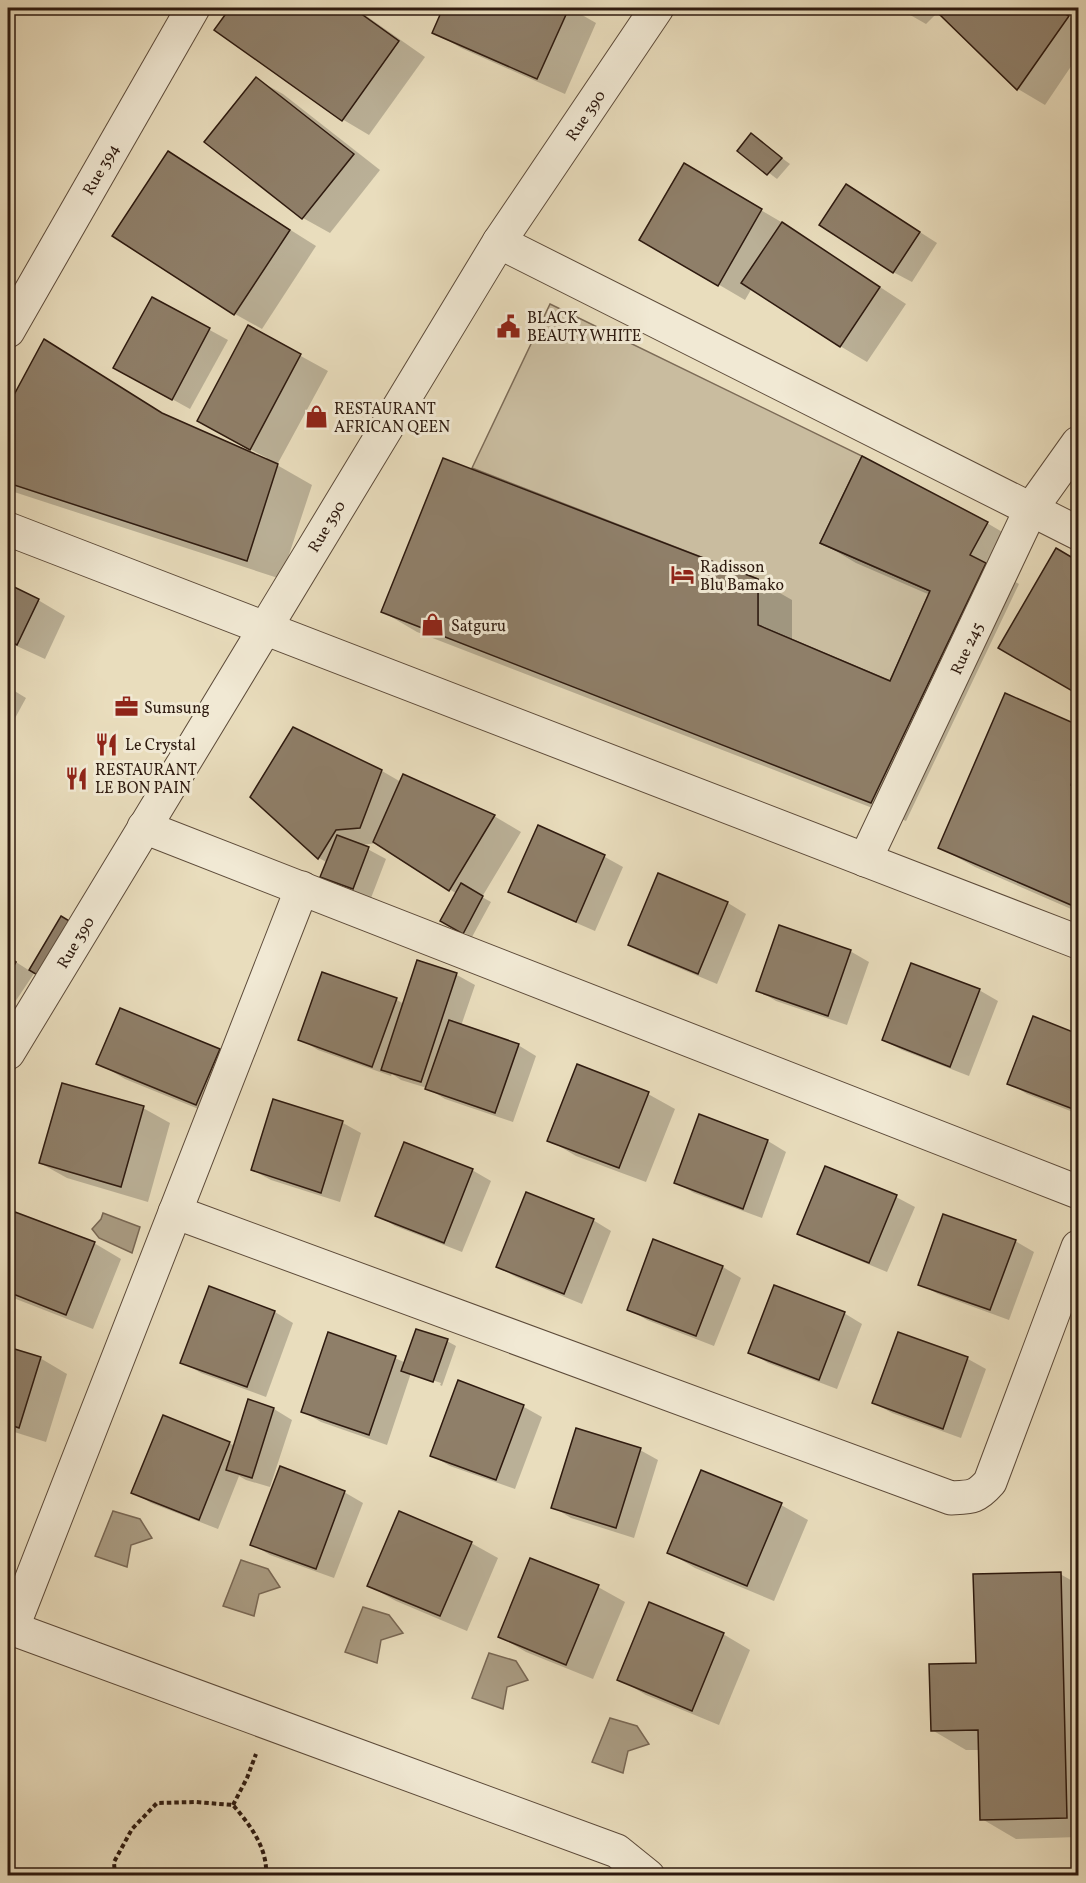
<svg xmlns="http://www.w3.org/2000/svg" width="1086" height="1883" viewBox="0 0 1086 1883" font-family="Vollkorn,serif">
<rect width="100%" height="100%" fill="#e9ddbd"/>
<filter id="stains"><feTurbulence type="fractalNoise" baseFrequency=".00333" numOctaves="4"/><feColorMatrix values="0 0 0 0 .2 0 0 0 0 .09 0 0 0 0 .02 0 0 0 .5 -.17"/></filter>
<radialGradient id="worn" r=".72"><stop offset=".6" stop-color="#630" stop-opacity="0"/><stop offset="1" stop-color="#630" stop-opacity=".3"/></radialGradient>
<!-- green -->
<path fill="#c9bc9f" stroke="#7c6b57" stroke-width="1.5" d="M550,304L862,456L820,543L930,591L890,681L758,625V579L472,468Z"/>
<!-- water -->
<g fill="#a99b82" stroke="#786754" stroke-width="1.5">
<path d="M103,1213L140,1227L132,1253L99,1238L92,1229L101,1219Z"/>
<path d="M113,1511L140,1519L152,1538L131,1545L127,1567L95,1556Z"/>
<path d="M241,1560L268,1569L280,1587L259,1594L254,1616L223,1606Z"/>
<path d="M363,1607L389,1615L403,1633L381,1640L377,1663L345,1652Z"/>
<path d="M489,1653L516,1661L528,1680L507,1687L503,1709L472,1698Z"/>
<path d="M610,1718L637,1726L649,1744L628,1751L623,1773L592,1762Z"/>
</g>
<!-- shadow -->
<g fill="#0003" fill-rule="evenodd">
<path d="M232,8H355L425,57L369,135L342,119L216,30Z"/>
<path d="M445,8H570L596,23L565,94L461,48L434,32Z"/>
<path d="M898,8H1055L1078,23V56L1045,105L1018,89L941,14L942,13L939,11L926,24Z"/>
<path d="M256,79L283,94L380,170L330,233L303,218L206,141Z"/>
<path d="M751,135L790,164L777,179L739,150Z"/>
<path d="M168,153L316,246L262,329L235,314Z"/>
<path d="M684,165L788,226V227L906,304L867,362L840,346L752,288L745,300L641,239Z"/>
<path d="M865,197L937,243L912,282L893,272Z"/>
<path d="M153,299L228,340L190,409L134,378Z"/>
<path d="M248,327L328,371L277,465L312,485L281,579L8,490V409L44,341L171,418L265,460L267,458L225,436Z"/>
<path d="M987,523L1021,543L1004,575L1019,584L906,821L417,632L383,612L757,580L792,600V641L891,683L930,595L856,563L822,543ZM985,562H988L961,618L959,617Z"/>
<path d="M1057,550L1078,563V693L1000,648Z"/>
<path d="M8,586L38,600L65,616L45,659L8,642Z"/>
<path d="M8,687L26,698L8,731Z"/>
<path d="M1006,695L1078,727V912L975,867L940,848Z"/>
<path d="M293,729L382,771L401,782L494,816L521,832L482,897L491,902L472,937L442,921L457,894L378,843L360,845L386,859L371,898L341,887L322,877L328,863L319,858L252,797Z"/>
<path d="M538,827L605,857L623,867L595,931L528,902L510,891Z"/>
<path d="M658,874L728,903L746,914L717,984L648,955L630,945Z"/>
<path d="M62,918L35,972L15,1002L8,997V957L30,971Z"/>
<path d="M850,951L869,962L847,1025L776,1001L758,990Z"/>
<path d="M417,962L457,975L475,985L461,1026L518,1045L536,1056L513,1122L445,1099L427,1088L401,1080L392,1074L391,1076L318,1050L300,1039L323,974L397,1000L404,1004Z"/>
<path d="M979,990L998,1001L969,1076L902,1050L883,1040Z"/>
<path d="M1034,1018L1078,1035V1114L1027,1094L1009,1083Z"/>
<path d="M219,1050L246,1066L223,1119L125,1079L98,1063Z"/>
<path d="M648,1094L675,1109L646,1182L576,1156L549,1140Z"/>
<path d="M274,1101L343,1123L361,1133L340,1202L271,1180L252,1170Z"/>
<path d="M143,1108L170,1123L148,1202L67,1178L40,1163Z"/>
<path d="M700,1116L768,1141L786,1152L762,1218L694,1193L675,1182Z"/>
<path d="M826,1168L896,1197L915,1207L887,1272L817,1243L799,1233Z"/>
<path d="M472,1170L491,1181L462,1252L395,1226L377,1215Z"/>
<path d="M16,1214L94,1243L121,1259L93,1329L16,1299L8,1295V1236Z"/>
<path d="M593,1220L611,1231L582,1304L516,1277L497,1267Z"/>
<path d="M654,1241L723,1267L741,1278L714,1346L647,1320L628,1309Z"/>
<path d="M1015,1241L1034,1252L1009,1320L938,1294L920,1284Z"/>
<path d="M210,1288L275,1312L293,1323L266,1397L201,1373L182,1362Z"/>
<path d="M844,1313L862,1324L837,1389L768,1363L750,1352Z"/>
<path d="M329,1334L395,1358L406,1363L447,1341L456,1346L442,1386L440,1385L441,1383L411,1373L387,1445L321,1422L302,1411Z"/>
<path d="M899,1334L968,1359L986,1369L961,1438L892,1413L874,1403Z"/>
<path d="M8,1348L40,1358L67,1374L46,1442L8,1430Z"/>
<path d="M459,1382L524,1407L542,1417L515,1489L450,1466L431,1455Z"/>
<path d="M249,1401L274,1409L292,1420L270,1487L246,1480L239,1476L218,1529L151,1503L133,1492L229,1443L235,1446Z"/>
<path d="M640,1450L658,1460L634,1538L571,1518L553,1507Z"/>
<path d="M344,1492L363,1503L334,1578L270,1555L252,1544Z"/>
<path d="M8,1496L15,1500L8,1521Z"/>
<path d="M781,1505L808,1520L774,1601L695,1568L668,1552Z"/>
<path d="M471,1543L498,1558L467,1631L396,1601L369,1586Z"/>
<path d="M1060,1574L1078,1584V1837L1016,1839L982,1819L980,1750H966L932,1730L978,1664Z"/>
<path d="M598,1587L625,1602L593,1679L526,1652L500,1637Z"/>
<path d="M723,1634L750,1650L719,1725L646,1695L619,1679Z"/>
</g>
<!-- building -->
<g fill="#8f7f69" stroke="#2e1a0f" stroke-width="1.5">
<path d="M230,8H353L399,41L342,121L214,30Z"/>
<path d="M443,8H569L537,79L432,33Z"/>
<path d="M945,8H1055L1069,16L1017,90L939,14Z"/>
<path d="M256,77L354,154L302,219L204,142Z"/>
<path d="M751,133L782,158L767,175L737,151Z"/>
<path d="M168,151L290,230L234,315L112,236Z"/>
<path d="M684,163L762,209L718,286L639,240Z"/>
<path d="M846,184L920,232L893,273L819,225Z"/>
<path d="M782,222L880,287L840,347L741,283Z"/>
<path d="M152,297L210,328L172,400L113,368Z"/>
<path d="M248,325L301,354L250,450L197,421Z"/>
<path d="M44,339L162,413L278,464L247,561L8,483V406Z"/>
<path d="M862,456L988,522L970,555L986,563L871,803L381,612L443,458L758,579V625L890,681L930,591L820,543Z"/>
<path d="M1056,548L1078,561V684L1074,692L998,648Z"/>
<path d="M8,584L39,599L17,645L8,640Z"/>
<path d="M1005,693L1078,725V767L1071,785L1078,788V908L938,848Z"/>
<path d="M293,727L382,770L360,828L336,830L318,859L250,797Z"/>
<path d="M403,774L495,815L449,891L373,842Z"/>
<path d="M538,825L605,855L576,922L508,892Z"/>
<path d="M337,835L369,847L353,889L320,877Z"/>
<path d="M658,873L728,902L698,974L628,945Z"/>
<path d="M461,883L483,896L463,934L440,921Z"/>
<path d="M61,916L71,922L39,976L29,970Z"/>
<path d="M779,925L851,950L828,1016L756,991Z"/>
<path d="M8,956L16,962L8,976Z"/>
<path d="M417,960L457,973L421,1082L381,1070Z"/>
<path d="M911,963L980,989L950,1067L882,1040Z"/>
<path d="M322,972L397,998L372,1067L298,1040Z"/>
<path d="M120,1008L220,1049L196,1105L96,1064Z"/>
<path d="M1033,1016L1078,1034V1095L1073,1109L1007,1084Z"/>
<path d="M449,1020L519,1044L495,1113L425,1089Z"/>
<path d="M577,1064L649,1092L619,1168L547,1141Z"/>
<path d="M62,1083L144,1106L121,1187L39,1163Z"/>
<path d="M273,1099L343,1121L321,1193L251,1170Z"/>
<path d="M699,1114L768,1140L743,1209L674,1183Z"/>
<path d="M404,1142L473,1169L444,1243L375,1216Z"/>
<path d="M825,1166L897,1195L869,1263L797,1234Z"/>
<path d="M526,1192L594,1219L564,1294L496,1267Z"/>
<path d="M15,1212L95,1242L66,1315L8,1292V1232Z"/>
<path d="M943,1214L1016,1240L990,1310L918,1285Z"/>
<path d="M653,1239L723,1266L696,1336L627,1310Z"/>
<path d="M774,1285L845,1312L819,1380L748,1353Z"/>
<path d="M209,1286L275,1311L247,1387L180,1363Z"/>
<path d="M416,1329L448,1339L433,1382L401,1371Z"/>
<path d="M328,1332L396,1356L369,1435L301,1412Z"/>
<path d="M898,1332L968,1357L943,1429L872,1403Z"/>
<path d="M8,1347L41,1357L19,1428L8,1424Z"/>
<path d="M458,1380L524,1405L496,1480L430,1456Z"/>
<path d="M248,1399L274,1408L252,1478L226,1470Z"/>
<path d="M163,1415L230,1442L199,1520L131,1493Z"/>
<path d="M576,1428L641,1448L616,1528L551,1508Z"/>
<path d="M280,1466L345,1491L316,1569L250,1545Z"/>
<path d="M701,1470L782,1503L747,1586L667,1553Z"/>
<path d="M399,1511L472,1542L440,1616L367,1586Z"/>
<path d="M530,1558L599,1585L566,1665L498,1637Z"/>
<path d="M1061,1572L1067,1818L980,1820L978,1730L931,1731L929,1664L976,1663L973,1574Z"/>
<path d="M649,1602L724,1633L692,1711L617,1680Z"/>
</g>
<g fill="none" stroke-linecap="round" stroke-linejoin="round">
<defs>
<g id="minor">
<path d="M499,242L1078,533"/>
<path d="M8,331L193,8"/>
<path d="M8,529L1078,942"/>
<path d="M144,827L1078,1192"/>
<path d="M865,860L1031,509L1078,443"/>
<path d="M175,1212L951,1498C971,1497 976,1498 990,1482L1078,1247"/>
<path d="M8,1627L617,1851L648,1876"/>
<path d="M12,1629L302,888"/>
</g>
<path id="tertiary" d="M8,1053L499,242L657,8"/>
</defs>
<!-- minor casing -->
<use href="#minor" stroke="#5d4b3a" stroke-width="35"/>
<!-- tertiary casing -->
<use href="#tertiary" stroke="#5d4b3a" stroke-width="35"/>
<!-- path -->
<g stroke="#2e1a0f" stroke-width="4" stroke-dasharray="4.5 3" stroke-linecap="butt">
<path d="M233,1805L247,1778L256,1754"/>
<path d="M115,1876L114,1862L132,1829L157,1803L196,1802L233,1805C250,1825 268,1848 266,1876"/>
</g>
<!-- minor -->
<use href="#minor" stroke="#f1e9d4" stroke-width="33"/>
<!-- tertiary -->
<use href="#tertiary" stroke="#f1e9d4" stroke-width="33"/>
</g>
<!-- icons -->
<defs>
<symbol id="civic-bare" viewBox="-9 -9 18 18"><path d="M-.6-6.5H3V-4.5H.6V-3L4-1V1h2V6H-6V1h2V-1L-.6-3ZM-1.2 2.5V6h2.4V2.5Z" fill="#8f2418" stroke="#f1e9d4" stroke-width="2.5" paint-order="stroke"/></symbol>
<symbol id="shop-bare" viewBox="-9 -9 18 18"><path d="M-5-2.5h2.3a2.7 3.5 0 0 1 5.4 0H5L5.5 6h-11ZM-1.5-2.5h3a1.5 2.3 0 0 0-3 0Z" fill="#8f2418" stroke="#f1e9d4" stroke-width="2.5" paint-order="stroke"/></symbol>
<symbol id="hotel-bare" viewBox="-9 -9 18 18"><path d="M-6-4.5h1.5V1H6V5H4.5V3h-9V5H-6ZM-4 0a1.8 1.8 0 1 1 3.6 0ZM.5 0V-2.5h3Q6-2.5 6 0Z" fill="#8f2418" stroke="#f1e9d4" stroke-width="2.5" paint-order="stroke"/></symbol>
<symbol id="office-bare" viewBox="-9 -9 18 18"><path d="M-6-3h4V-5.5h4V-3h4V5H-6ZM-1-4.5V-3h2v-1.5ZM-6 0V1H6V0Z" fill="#8f2418" stroke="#f1e9d4" stroke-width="2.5" paint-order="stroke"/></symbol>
<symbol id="restaurant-bare" viewBox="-9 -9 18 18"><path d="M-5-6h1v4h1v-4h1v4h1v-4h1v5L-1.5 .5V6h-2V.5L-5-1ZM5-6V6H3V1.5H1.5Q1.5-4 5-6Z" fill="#8f2418" stroke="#f1e9d4" stroke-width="2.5" paint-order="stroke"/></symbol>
</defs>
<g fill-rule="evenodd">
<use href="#civic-bare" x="492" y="310" width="33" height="33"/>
<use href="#shop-bare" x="300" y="400" width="33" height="33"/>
<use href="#hotel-bare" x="666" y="558" width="33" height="33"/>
<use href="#shop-bare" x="416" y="608" width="33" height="33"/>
<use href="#office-bare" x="110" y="690" width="33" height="33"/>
<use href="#restaurant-bare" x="90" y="728" width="33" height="33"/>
<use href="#restaurant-bare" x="60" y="762" width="33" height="33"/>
</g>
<g text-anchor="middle" stroke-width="6" stroke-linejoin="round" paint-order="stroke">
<!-- street labels -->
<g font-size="16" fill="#2e1a0f" stroke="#f1e9d4">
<text transform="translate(585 115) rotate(-56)" y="6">Rue 390</text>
<text transform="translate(100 169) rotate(-60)" y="6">Rue 394</text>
<text transform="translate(326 526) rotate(-59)" y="6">Rue 390</text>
<text transform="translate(966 648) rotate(-65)" y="6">Rue 245</text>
<text transform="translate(75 942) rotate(-59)" y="6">Rue 390</text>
</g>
<!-- poi labels -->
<g font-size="16" fill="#2e1a0f" stroke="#f1e9d4" text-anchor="start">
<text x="527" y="323">BLACK<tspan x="527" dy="18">BEAUTY WHITE</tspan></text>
<text x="334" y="414">RESTAURANT<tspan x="334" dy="18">AFRICAN QEEN</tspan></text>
<text x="700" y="572">Radisson<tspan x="700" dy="18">Blu Bamako</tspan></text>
<text x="451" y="631">Satguru</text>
<text x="144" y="713">Sumsung</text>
<text x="125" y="750">Le Crystal</text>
<text x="95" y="775">RESTAURANT<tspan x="95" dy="18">LE BON PAIN</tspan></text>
</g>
</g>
<!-- margin -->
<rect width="1086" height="1883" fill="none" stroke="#e9ddbd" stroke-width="30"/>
<rect x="9" y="9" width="1068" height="1865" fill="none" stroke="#2e1a0f" stroke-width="3"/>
<rect x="15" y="15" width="1056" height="1853" fill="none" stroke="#2e1a0f" stroke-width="1.5"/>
<rect width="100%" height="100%" filter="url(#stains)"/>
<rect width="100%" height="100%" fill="url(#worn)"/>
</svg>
